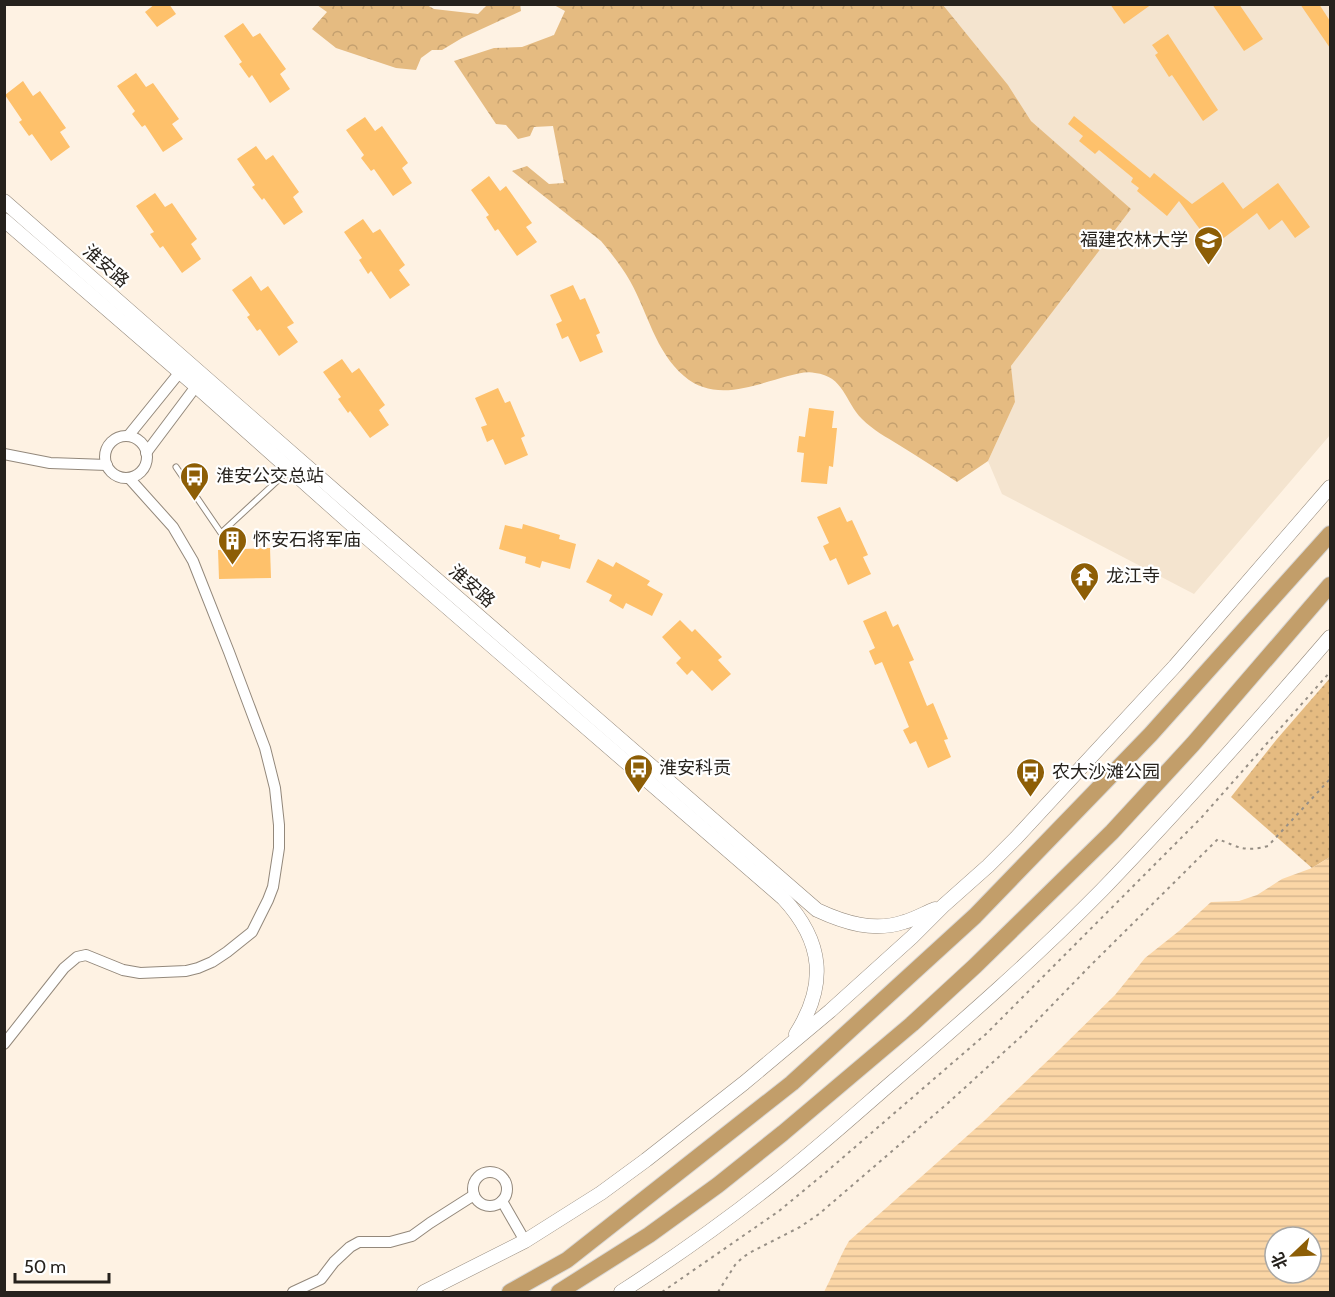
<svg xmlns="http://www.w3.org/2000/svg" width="1335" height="1297" viewBox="0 0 1335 1297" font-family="Cabin,'Noto Sans SC',sans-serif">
<defs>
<pattern id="forest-crowns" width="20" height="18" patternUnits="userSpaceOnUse" patternTransform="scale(1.5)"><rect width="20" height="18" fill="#e5bb81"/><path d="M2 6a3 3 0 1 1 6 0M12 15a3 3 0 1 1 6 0" fill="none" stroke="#c4a06f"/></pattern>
<pattern id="park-dots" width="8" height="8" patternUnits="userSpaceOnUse" patternTransform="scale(1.5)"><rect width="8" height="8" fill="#e5bb81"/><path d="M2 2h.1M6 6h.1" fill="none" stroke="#c4a06f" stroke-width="1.8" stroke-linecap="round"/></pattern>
<pattern id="water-rules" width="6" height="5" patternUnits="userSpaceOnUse" patternTransform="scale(1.5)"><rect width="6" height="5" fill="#fbd6a6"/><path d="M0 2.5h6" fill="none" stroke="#d7b78e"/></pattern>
</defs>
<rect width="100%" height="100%" fill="#fef2e3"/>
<!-- built -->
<path fill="#f4e4cf" d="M943,5H1330V435L1194,594L1002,494L988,461L1015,402L1011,366L1130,209L1031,121L1008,85Z"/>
<!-- forest -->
<g fill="url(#forest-crowns)">
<path d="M317,5H427L434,9L478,14L487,5L520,4L521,11L462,38L442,50H432L421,58L416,70L396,68L336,48L312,29L327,12Z"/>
<path d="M554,5H943L1008,85L1031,121L1131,209L1011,366L1015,402L988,461L957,482C938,470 919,457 899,445C886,437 873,430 862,419C845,402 844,376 815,373C807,371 797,374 788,376C754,385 715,403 684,376C655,351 648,313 630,281C622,267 611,253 601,241L512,171L527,166L549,184L564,183L553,126L534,127L530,136L518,139L506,125L496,124L454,61L494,48L522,47L554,35L565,11Z"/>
</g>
<!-- park -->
<path fill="url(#park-dots)" d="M1330,678V857L1312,868L1231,797L1277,739Z"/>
<!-- water -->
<path fill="url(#water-rules)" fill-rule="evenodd" d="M1330,857V1292H824C833,1275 839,1258 849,1241L984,1121L1060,1049L1115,995L1145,958L1179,931L1211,902L1239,901L1257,895L1282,879L1312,868ZM1275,1237H1311V1273H1275Z"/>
<!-- building -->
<g fill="#fec16b">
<path d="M155,4H169L176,14L157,27L145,12Z"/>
<path d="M1110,4H1152L1124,24Z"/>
<path d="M1212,4H1239L1263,39L1244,51Z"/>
<path d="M1300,4H1319L1330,21V48Z"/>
<path d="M243,23L253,37L260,33L286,69L280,74L290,89L270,103L252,75L249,78L239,64L242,62L224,36Z"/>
<path d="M1168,34L1218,110L1203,121L1172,75L1169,77L1155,55L1158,53L1152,45Z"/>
<path d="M136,73L146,87L153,83L179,119L172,124L183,139L163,152L145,125L142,127L132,114L135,111L117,86Z"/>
<path d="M23,81L33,96L40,91L66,128L60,132L70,147L51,161L32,134L29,136L19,122L22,120L5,95Z"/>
<path d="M1074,116L1150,178L1154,173L1192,204L1223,182L1243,209L1278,183L1310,227L1295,238L1282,220L1269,230L1257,213L1221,240L1218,237L1210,243L1179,201L1167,216L1137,191L1139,188L1131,182L1133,178L1099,150L1095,154L1079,141L1083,136L1068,124Z"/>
<path d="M365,117L375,131L382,126L408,163L402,168L412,183L393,196L374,169L371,171L361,158L364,155L346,130Z"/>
<path d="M256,146L266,160L273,155L299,192L293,197L303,212L284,225L264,198L262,200L252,187L255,185L237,159Z"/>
<path d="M489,176L500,191L506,186L532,223L526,227L537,242L517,256L498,229L495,231L486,217L489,215L471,190Z"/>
<path d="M155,193L165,207L172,203L197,239L191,244L201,259L182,273L163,246L160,248L150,234L154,232L136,206Z"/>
<path d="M363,219L373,233L380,229L405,265L399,270L410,285L390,299L371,271L368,274L359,260L362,258L344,232Z"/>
<path d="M251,276L261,291L268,286L294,323L287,327L298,342L279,356L260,329L257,331L247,317L250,315L232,290Z"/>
<path d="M573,285L580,300L585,298L600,333L596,335L603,352L580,362L568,336L562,339L556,324L562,321L550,295Z"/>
<path d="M342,359L352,373L359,368L385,405L379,410L389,425L370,438L350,411L348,413L338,399L341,397L323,372Z"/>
<path d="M498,388L505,403L510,401L525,436L521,438L528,455L505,465L493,439L487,442L481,427L487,425L475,398Z"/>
<path d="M809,408L834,411L832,428H837L833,467L829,466L827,484L801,482L804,453L797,452L799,436L805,437Z"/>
<path d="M840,507L847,522L852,520L868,555L863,557L871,574L848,585L836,558L830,561L823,546L829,543L817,517Z"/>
<path d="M523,524L560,535L559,539L576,544L570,569L542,561L540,568L525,563L526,557L499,549L505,525L522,529Z"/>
<path d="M270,548L271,578L219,579L218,550Z"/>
<path d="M598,559L613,567L616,562L650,581L647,585L663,594L652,616L626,603L623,609L609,601L612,595L586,582Z"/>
<path d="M886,611L893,627L898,624L914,660L909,662L927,706L933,703L948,739L944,740L951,757L928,768L916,741L910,744L903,730L909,727L882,662L875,665L869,651L875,648L863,621Z"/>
<path d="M680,620L692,632L695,629L722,657L718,660L731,674L712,691L692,670L687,675L676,663L681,658L662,637Z"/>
</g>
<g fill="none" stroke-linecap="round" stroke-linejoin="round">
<defs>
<path id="service" d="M176,467L221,533L289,470"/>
<g id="minor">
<path d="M129,435L184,367"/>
<circle cx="126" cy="457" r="21"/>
<path d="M146,453L200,381"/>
<path d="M4,454L50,463L107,465"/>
<path d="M4,1044L64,968L77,957L86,955L123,970L140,973L186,971L198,968L212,962L227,952L252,932L268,900L273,887L279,848V825L275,788L265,748L229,652L193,561L173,527L129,478"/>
<circle cx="490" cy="1189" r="17"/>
<path d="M502,1201L525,1241"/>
<path d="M293,1292L321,1279L334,1262L350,1247L359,1242H390L412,1236L430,1223L474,1195"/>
</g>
<g id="secondary">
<path d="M4,201L360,513L817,910C845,923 874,932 904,922C915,919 925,913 935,909"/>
<path d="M4,220L196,386L351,524L783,898C824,942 827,985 796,1034"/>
<path d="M424,1292L525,1241L601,1193L646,1160L744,1083L830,1011L912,937L943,906L988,866L1016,838L1175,666L1330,487"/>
<path d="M621,1292C672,1259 723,1223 771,1185C812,1153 851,1118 890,1084C963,1021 1035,958 1102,890C1181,808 1256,723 1330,637"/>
</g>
<g id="trunk">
<path d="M510,1292L567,1260L792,1083L975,916L1151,734L1330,534"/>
<path d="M559,1292L649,1235L718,1185L783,1133L912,1024L975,966L1112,832L1193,744L1330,585"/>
</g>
</defs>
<!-- service casing -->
<use href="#service" stroke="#93887b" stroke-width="7"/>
<!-- minor casing -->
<use href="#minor" stroke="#93887b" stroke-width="12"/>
<!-- secondary casing -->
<use href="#secondary" stroke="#93887b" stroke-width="15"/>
<!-- trunk casing -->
<use href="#trunk" stroke="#d8d7d6" stroke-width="18"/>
<!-- path -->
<g stroke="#978f85" stroke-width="2" stroke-dasharray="3 4.5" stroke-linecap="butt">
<path d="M662,1292L779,1211L825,1173L986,1034L1201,818L1330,672"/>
<path d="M718,1292L735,1265L743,1257L753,1251L800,1227L819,1214L948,1103L1025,1033L1089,967L1218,839C1240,848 1245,852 1268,846L1330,779"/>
</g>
<!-- service -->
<use href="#service" stroke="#fff" stroke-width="5"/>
<!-- minor -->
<use href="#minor" stroke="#fff" stroke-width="10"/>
<!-- secondary -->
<use href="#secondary" stroke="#fff" stroke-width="14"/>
<!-- trunk -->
<use href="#trunk" stroke="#c29e6a" stroke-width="16"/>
</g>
<!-- icons -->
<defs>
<symbol id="university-pin" viewBox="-11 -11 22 30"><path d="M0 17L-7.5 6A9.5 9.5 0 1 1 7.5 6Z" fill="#8d5e06" stroke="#fff"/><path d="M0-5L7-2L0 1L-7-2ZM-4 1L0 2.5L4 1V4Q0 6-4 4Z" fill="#fff"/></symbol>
<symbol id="bus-pin" viewBox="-11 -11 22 30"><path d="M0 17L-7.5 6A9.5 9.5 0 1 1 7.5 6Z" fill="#8d5e06" stroke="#fff"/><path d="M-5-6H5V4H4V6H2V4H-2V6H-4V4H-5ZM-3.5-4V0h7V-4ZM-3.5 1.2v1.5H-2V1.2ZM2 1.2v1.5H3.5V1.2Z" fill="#fff"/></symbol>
<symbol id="building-pin" viewBox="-11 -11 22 30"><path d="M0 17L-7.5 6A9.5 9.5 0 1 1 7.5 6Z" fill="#8d5e06" stroke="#fff"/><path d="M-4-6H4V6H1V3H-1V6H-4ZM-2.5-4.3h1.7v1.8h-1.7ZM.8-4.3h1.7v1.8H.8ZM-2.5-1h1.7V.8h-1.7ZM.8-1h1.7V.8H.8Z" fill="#fff"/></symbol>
<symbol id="temple-pin" viewBox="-11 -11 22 30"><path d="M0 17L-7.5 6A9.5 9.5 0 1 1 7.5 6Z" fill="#8d5e06" stroke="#fff"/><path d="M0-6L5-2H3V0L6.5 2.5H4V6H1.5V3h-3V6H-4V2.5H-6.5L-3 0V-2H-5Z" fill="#fff"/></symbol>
</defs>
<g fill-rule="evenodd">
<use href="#university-pin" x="1192" y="224" width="33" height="45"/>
<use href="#bus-pin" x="178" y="460" width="33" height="45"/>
<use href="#building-pin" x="216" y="524" width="33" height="45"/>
<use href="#temple-pin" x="1068" y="560" width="33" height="45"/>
<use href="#bus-pin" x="622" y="752" width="33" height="45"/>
<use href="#bus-pin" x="1014" y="756" width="33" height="45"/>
</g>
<g text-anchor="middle" stroke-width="4.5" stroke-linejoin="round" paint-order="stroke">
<!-- poi labels -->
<g font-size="18" fill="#26221d" stroke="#fff" text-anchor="start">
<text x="1188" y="246" text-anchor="end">福建农林大学</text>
<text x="216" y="482">淮安公交总站</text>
<text x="253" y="546">怀安石将军庙</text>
<text x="1106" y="582">龙江寺</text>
<text x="659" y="774">淮安科贡</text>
<text x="1052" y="778">农大沙滩公园</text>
</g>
<!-- street labels -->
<g font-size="18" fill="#26221d" stroke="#fff">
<text transform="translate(106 266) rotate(41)" y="6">淮安路</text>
<text transform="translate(472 586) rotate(41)" y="6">淮安路</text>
</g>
</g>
<!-- border -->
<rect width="1335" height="1297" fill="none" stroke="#26221d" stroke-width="12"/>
<!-- north arrow -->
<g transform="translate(1293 1255) rotate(247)"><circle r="28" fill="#ffffff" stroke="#a8a7a5" stroke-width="1.5"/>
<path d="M0-4.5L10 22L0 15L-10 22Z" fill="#8d5e06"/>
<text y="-9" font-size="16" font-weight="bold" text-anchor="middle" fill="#26221d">北</text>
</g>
<!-- scale -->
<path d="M15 1273v9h94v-9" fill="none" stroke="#26221d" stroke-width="3"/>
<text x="24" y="1273" font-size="18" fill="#26221d" stroke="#ffffff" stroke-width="4.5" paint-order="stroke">50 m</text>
</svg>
